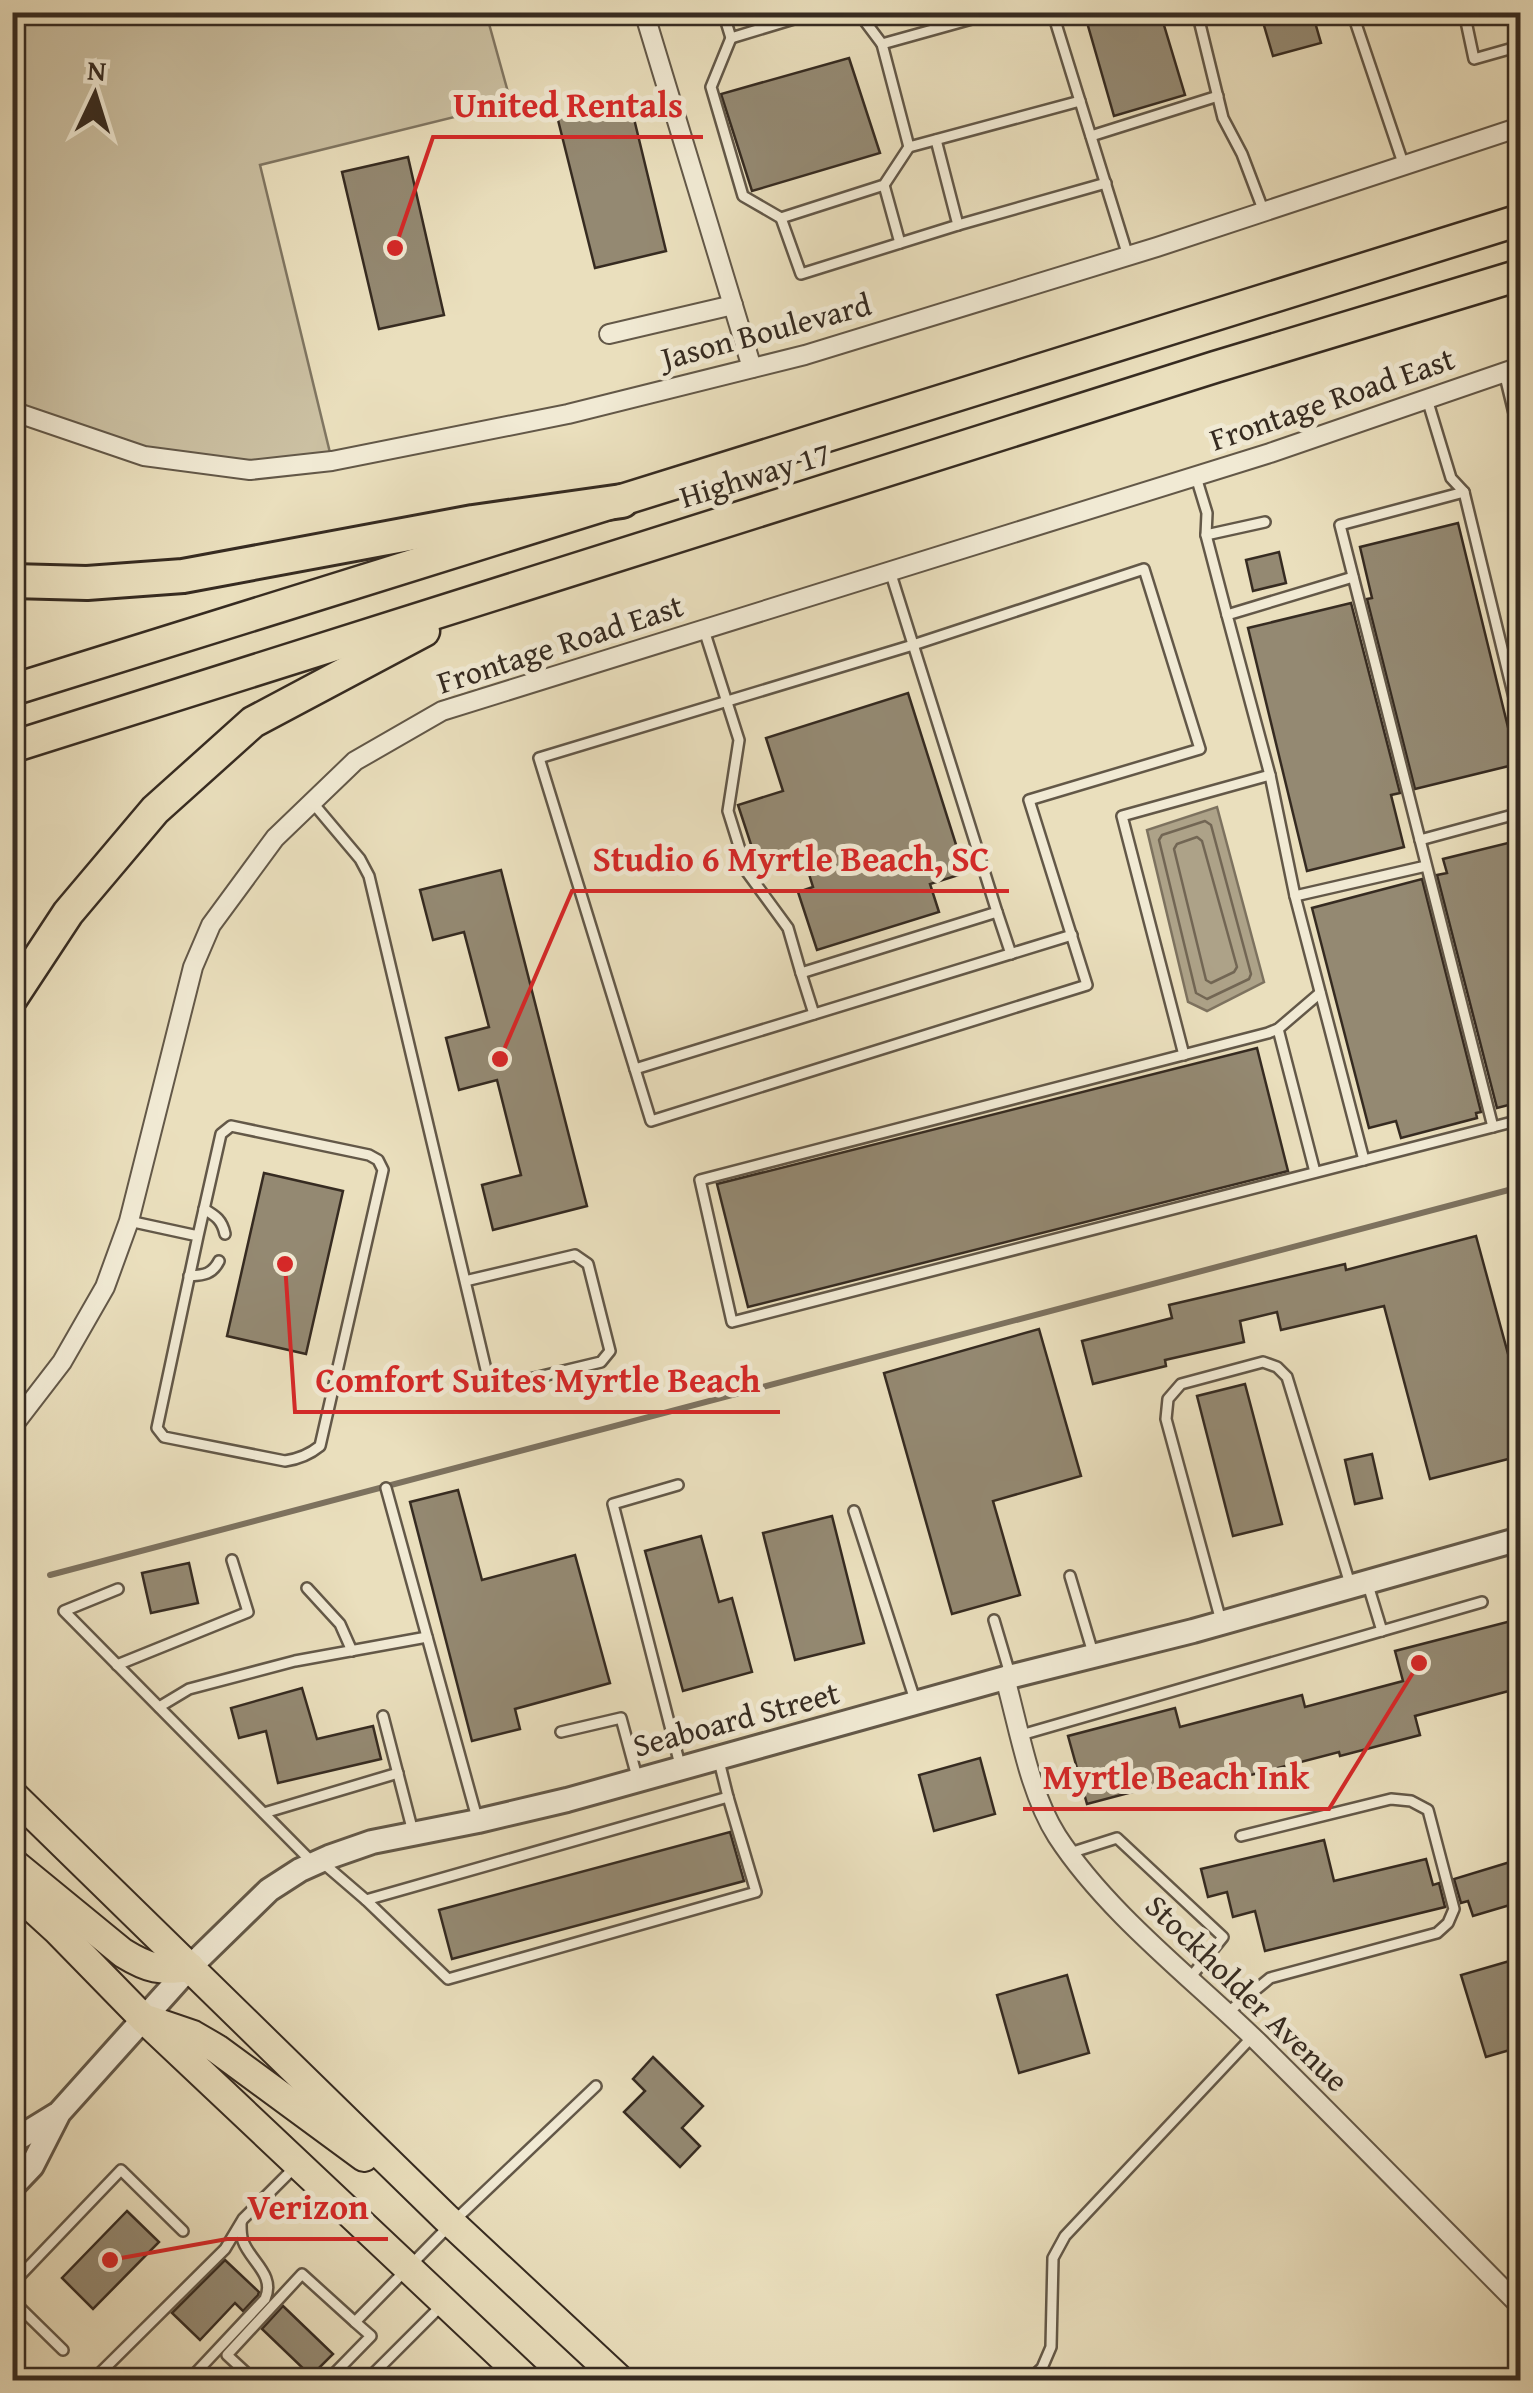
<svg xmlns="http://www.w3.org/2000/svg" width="1533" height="2393" viewBox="0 0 1533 2393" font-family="'Gentium Book Plus',serif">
<rect width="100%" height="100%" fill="#eadfbd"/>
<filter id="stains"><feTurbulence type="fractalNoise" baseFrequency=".002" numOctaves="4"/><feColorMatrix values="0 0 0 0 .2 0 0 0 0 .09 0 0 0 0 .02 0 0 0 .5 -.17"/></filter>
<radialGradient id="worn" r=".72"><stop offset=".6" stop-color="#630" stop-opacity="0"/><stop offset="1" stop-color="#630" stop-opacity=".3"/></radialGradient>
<!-- green -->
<path fill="#cbc0a2" stroke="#807662" stroke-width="2.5" d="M13,13H486L511,103L260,165L332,461L250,470L144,456L13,411Z"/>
<!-- water -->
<path fill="#ada288" stroke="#7d725f" stroke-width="2.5" d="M1217,807L1264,982L1207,1011L1188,1002L1147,830Z"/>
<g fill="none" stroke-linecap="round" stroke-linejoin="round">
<!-- shore -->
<g stroke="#726654" stroke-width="2.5">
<path d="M1205,821L1211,825L1251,974L1249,979L1207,999L1196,993L1159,840L1162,835Z"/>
<path d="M1197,837L1202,841L1237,967L1234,972L1211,983L1206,980L1174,849L1177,844Z"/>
</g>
<!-- stream -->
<path stroke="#7d725f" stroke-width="6" d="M50,1575L1520,1187"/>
</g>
<!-- building -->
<g fill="#948972" stroke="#362b21" stroke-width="2.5">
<path d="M1084,12H1160L1185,95L1114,116Z"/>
<path d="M1260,12H1312L1321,43L1273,56Z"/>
<path d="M849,58L880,153L752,191L721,94Z"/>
<path d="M629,98L666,251L595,268L557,116Z"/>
<path d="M408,157L444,315L379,329L342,172Z"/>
<path d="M1458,523L1517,764L1415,789L1367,599L1372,598L1360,547Z"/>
<path d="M1279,552L1286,583L1253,591L1246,560Z"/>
<path d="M1351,603L1400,793L1391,795L1404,847L1307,871L1248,628Z"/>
<path d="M908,693L965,873L930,884L939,912L817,950L798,892L813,887L803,855L759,869L738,805L783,791L766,738Z"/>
<path d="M1520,840V1102L1497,1108L1437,875L1447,873L1443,859Z"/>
<path d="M501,870L587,1206L493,1230L482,1185L521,1175L497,1080L459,1090L446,1038L489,1027L464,932L433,940L420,890Z"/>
<path d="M1422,879L1481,1112L1476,1113L1477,1118L1401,1138L1396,1121L1369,1128L1312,908Z"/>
<path d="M1257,1048L1288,1171L748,1307L717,1184Z"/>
<path d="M264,1173L343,1191L306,1354L227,1336Z"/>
<path d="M1476,1236L1520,1398V1456L1430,1479L1384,1306L1281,1330L1277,1312L1240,1321L1244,1342L1165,1360L1166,1366L1093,1384L1082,1341L1172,1318L1169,1305L1345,1264L1346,1270Z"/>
<path d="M1039,1329L1081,1476L993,1501L1020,1595L952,1614L884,1373Z"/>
<path d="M1245,1384L1282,1524L1233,1536L1197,1396Z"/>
<path d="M1372,1454L1382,1498L1355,1504L1345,1460Z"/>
<path d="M458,1490L482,1580L575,1555L610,1683L515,1709L520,1729L472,1741L410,1502Z"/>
<path d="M832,1516L864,1643L795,1660L763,1533Z"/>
<path d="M701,1536L719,1602L732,1598L752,1672L683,1691L645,1551Z"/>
<path d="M189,1563L198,1603L151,1613L142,1573Z"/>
<path d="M1515,1620L1520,1639V1688L1415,1716L1420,1735L1340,1756L1339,1752L1197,1789L1193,1776L1087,1804L1068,1736L1175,1708L1180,1727L1302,1695L1305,1707L1403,1681L1395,1651Z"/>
<path d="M302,1688L317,1739L373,1726L381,1759L278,1783L266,1731L239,1738L231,1708Z"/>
<path d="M980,1758L995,1814L934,1831L919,1775Z"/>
<path d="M730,1832L744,1881L452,1959L439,1910Z"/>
<path d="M1324,1840L1334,1881L1426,1859L1433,1885L1439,1883L1445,1907L1265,1951L1255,1911L1233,1917L1227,1892L1208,1897L1201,1869Z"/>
<path d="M1520,1859V1902L1473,1916L1468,1901L1461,1903L1454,1879Z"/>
<path d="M1520,1958V2047L1486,2057L1461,1975Z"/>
<path d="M1067,1975L1089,2053L1019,2073L997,1995Z"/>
<path d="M653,2057L703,2106L682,2128L700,2146L680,2167L624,2112L645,2091L633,2079Z"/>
<path d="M127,2211L159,2242L93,2309L62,2278Z"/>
<path d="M225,2260L259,2292L258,2295L243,2311L235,2303L200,2340L172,2313Z"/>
<path d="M283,2306L333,2354L311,2376L262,2329Z"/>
</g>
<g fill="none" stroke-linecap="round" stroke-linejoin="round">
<defs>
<g id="service">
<path d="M723,12L731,38L817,12"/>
<path d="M858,12L882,44"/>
<path d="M997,12L882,44L909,147L1080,101"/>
<path d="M1049,12L1053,14L1128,256"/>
<path d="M1197,12L1223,118L1242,154L1264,212"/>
<path d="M1352,12L1404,166"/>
<path d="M1464,12L1474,59L1520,46"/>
<path d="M731,38L711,87L743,196L781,218"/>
<path d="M1091,136L1218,96"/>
<path d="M909,147L884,185L781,218L801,274L958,225L936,140"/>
<path d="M884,185L900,243"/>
<path d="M958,225L1106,183"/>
<path d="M1504,372L1520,438"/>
<path d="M1427,399L1451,478L1464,492L1520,722"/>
<path d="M1196,477L1207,513L1206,535L1227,615"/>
<path d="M1464,492L1340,525L1493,1127L1520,1120"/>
<path d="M1206,535L1265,522"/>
<path d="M1144,569L1200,749L1029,800L1087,985L651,1121L539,758L913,645Z"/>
<path d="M704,630L739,740L728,811L747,872L788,928L801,973L997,912L890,571"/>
<path d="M312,802L360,859L369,876L488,1378L501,1386L601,1362L610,1351L588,1264L575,1255L465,1281"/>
<path d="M1420,840L1520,813"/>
<path d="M1426,866L1295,896L1364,1160L1493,1127"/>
<path d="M1295,896L1270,775L1227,615L1353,577"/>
<path d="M997,912L1011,954"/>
<path d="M801,973L814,1014"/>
<path d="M1320,993L1278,1029L1268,1033L700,1180L732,1322L1364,1160"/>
<path d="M1278,1029L1315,1172"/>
<path d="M1184,1055L1122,816L1270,775"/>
<path d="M635,1069L1072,935"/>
<path d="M204,1209C216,1216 222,1220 225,1234"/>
<path d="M129,1221L198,1236L221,1134L231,1126L369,1155L378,1160L383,1170L320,1446C309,1455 299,1459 285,1461L164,1437L157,1428L198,1236"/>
<path d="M189,1276C203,1275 212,1275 219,1261"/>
<path d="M678,1485L613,1504L680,1765"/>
<path d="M386,1488L477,1818"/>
<path d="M854,1511L915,1700"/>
<path d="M1070,1576L1093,1653"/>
<path d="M1368,1585L1382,1631"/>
<path d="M307,1588L340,1624L352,1651"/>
<path d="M118,1589L64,1611L312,1862"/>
<path d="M994,1620L1010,1674"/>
<path d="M1221,1621L1166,1419L1168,1399L1181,1384L1263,1362L1277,1367L1287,1377L1350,1584"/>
<path d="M117,1665L248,1612L232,1560"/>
<path d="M159,1707L189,1689L295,1661L427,1637"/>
<path d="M383,1716L413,1832"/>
<path d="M561,1732L621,1718L637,1777"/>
<path d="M1021,1735L1482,1602"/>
<path d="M264,1813L398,1773"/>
<path d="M1070,1853L1117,1838L1223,1937L1190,1978"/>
<path d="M323,1863L366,1900L728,1797L718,1757"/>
<path d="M366,1900L448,1979L756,1892L728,1797"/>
<path d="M1227,2013L1270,1978L1437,1933L1448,1923L1454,1909L1428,1810L1411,1801L1391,1799L1241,1836"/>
<path d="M12,2284L121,2170L183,2231"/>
<path d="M12,2300L63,2350"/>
<path d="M96,2380L98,2375L225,2249L243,2219L294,2168"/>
<path d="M189,2380L265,2299C276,2275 250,2261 243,2241C241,2236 241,2229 241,2224"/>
<path d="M254,2380L227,2355L302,2274L355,2322L452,2223L596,2086"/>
<path d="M328,2380L371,2336L355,2322"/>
<path d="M367,2380L443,2304"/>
<path d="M1029,2380L1042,2368L1051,2347L1053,2258L1065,2236L1252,2037"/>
</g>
<g id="minor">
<path d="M644,12L752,368"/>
<path d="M609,334L733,305"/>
<path d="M12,411L144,456L250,470L332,461L568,414L805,355L1157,247L1520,127"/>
<path d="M12,1427L62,1362L105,1287L129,1221L193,967L211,925L275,838L355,761L442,711L1270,453L1520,367"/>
<path d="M1005,1678C1019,1728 1029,1792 1057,1836C1107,1913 1192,1978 1258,2042C1346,2129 1433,2218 1520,2306"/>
</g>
<g id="tertiary">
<path d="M12,2142L56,2115"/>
<path d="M12,2187L32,2166L59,2113L190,1967L269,1890L300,1870L329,1857L372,1842L478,1821L567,1800L1005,1678L1193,1631L1520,1539"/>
</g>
<g id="primary">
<path d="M12,1794L445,2217L620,2380"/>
<path d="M12,1862L123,1953C149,1969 160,1971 190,1967"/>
<path d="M12,1889L58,1931L143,2018L527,2380"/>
<path d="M149,2020L193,2035L217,2049L364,2157"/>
</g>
<g id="trunk">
<path d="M12,690L1520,220"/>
<path d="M12,747L1215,367L1520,275"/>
<path d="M12,998L68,913L155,810L253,722L424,631"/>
</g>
<path id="motorway" d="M12,581L87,583L183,576L473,522L622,501"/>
</defs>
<!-- service casing -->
<use href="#service" stroke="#635848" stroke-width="14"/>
<!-- minor casing -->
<use href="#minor" stroke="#635848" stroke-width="22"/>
<!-- tertiary casing -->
<use href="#tertiary" stroke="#635848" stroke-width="28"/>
<!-- primary casing -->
<use href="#primary" stroke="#362b21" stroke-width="32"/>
<!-- trunk casing -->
<use href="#trunk" stroke="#362b21" stroke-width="35"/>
<!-- motorway casing -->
<use href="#motorway" stroke="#362b21" stroke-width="38"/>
<!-- service -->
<use href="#service" stroke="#f1ead4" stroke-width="9"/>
<!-- minor -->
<use href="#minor" stroke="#f1ead4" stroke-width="18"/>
<!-- tertiary -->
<use href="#tertiary" stroke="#f1ead4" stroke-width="22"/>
<!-- primary -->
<use href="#primary" stroke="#eadfbd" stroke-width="28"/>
<!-- trunk -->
<use href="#trunk" stroke="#eadfbd" stroke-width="30"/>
<!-- motorway -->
<use href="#motorway" stroke="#eadfbd" stroke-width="32"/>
</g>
<g text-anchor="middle" stroke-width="10" stroke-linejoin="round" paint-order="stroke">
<!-- street labels -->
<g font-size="32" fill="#362b21" stroke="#f1ead4">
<text transform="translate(766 331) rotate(-15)" y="11">Jason Boulevard</text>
<text transform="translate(1332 399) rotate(-19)" y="11">Frontage Road East</text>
<text transform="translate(755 475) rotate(-17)" y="11">Highway 17</text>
<text transform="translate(560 644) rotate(-18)" y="11">Frontage Road East</text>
<text transform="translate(736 1719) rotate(-15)" y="11">Seaboard Street</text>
<text transform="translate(1247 1993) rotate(44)" y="11">Stockholder Avenue</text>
</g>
</g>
<!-- callouts -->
<path fill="none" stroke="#d62828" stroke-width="4" d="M395 248L433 137H703M500 1059L572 891H1009M285 1264L295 1412H780M1419 1663L1329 1809H1023M110 2260L227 2239H388"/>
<g fill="#d62828" stroke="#f1ead4" stroke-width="4">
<circle cx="395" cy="248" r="10"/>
<circle cx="500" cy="1059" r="10"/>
<circle cx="285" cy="1264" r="10"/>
<circle cx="1419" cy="1663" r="10"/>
<circle cx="110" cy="2260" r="10"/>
</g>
<g font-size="35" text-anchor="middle" font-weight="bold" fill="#d62828" stroke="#f1ead4" stroke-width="10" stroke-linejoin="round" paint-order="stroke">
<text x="568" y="117">United Rentals</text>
<text x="791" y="871">Studio 6 Myrtle Beach, SC</text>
<text x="538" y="1392">Comfort Suites Myrtle Beach</text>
<text x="1176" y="1789">Myrtle Beach Ink</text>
<text x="308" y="2219">Verizon</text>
</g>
<!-- margin -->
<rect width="1533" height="2393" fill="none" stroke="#eadfbd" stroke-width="50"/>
<rect x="15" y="15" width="1503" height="2363" fill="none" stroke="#362b21" stroke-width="5"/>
<rect x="25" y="25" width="1483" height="2343" fill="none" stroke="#362b21" stroke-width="2.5"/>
<!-- north arrow -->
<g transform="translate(95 95) rotate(4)" stroke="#f1ead4" stroke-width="8" paint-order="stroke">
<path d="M0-8L18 38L0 25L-18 38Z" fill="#362b21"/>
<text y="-15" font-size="28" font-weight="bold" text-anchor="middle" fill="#362b21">N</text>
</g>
<rect width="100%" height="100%" filter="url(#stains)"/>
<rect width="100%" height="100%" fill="url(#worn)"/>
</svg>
